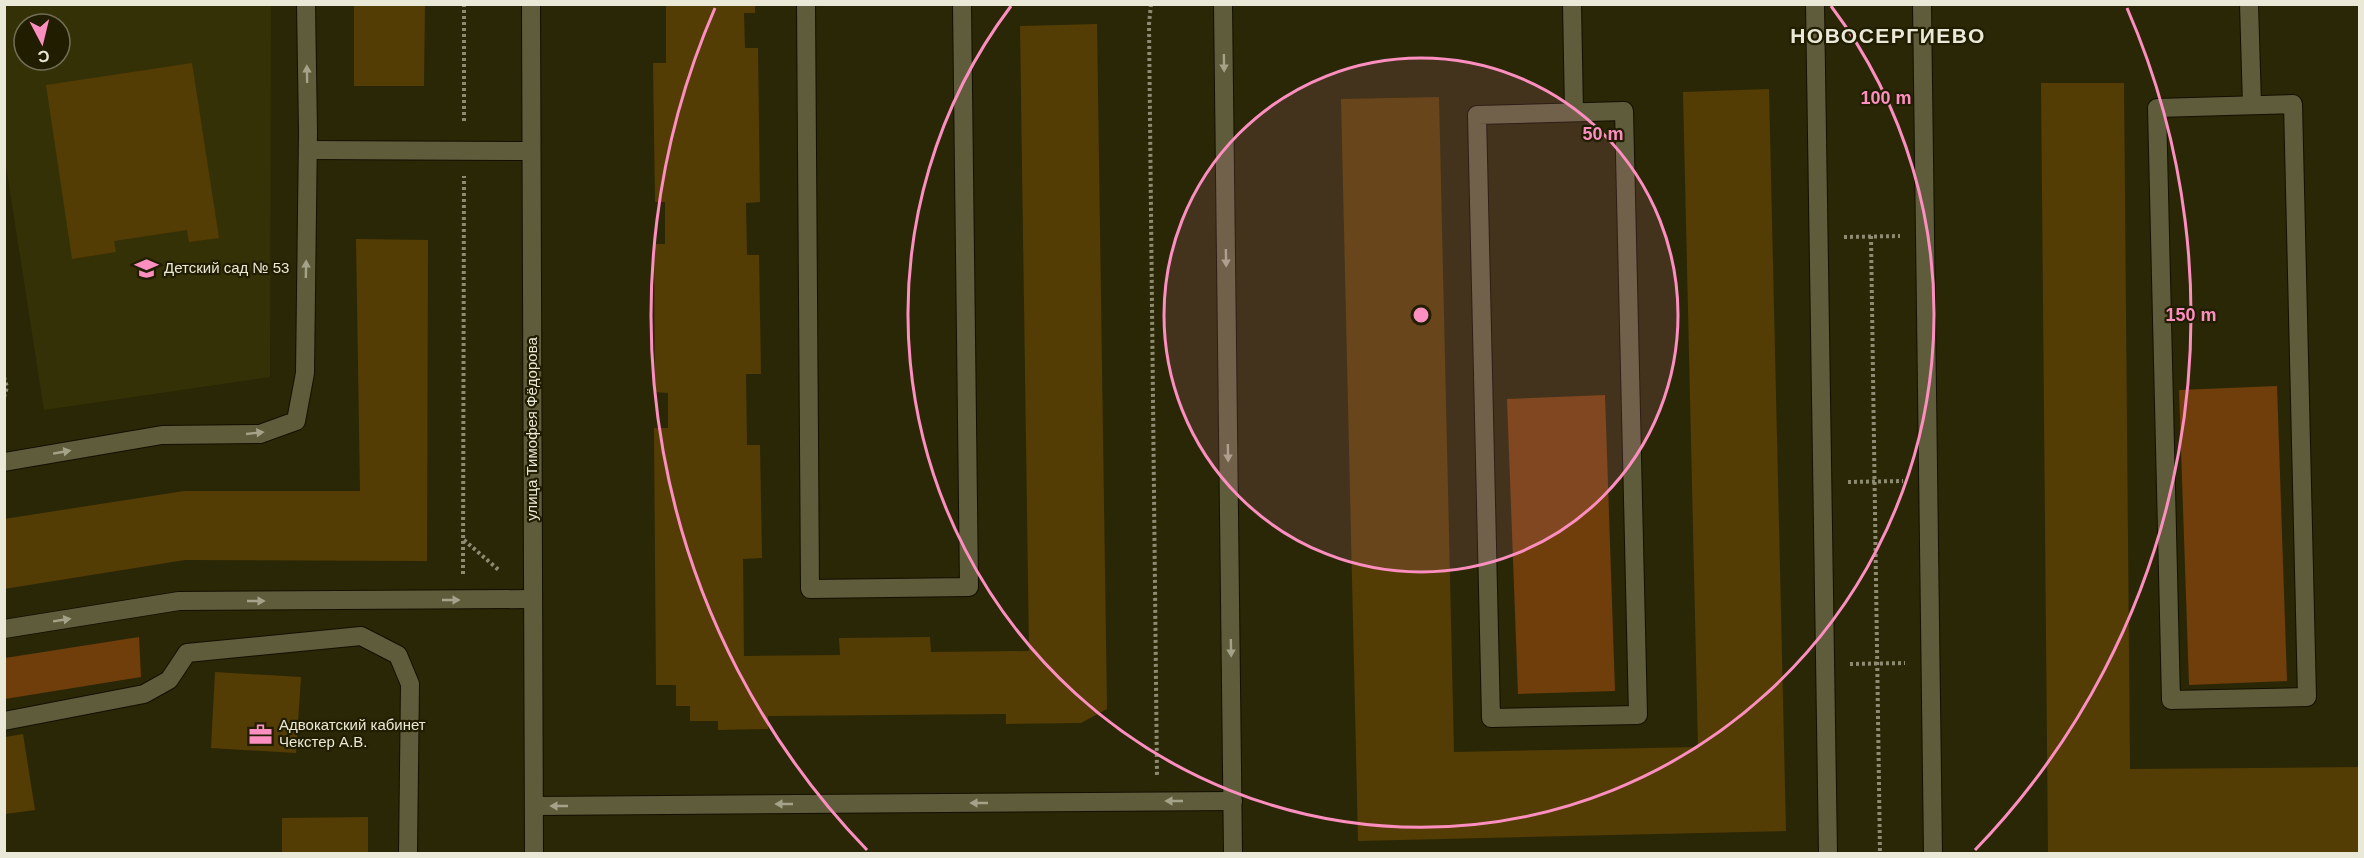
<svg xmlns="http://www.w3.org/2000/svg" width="2364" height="858" viewBox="0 0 2364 858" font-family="Helvetica,sans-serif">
<rect width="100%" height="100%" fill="#2a2706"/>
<!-- built -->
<path fill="#353106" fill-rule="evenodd" d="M4,5H271L270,377L44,410L5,159ZM24,24H60V60H24Z"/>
<!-- green -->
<g fill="#6f3e0b">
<path d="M2277,386L2287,681L2189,685L2179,390Z"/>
<path d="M1605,395L1615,691L1518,694L1507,399Z"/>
<path d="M139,637L141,677L5,699V658Z"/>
</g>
<!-- building -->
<g fill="#543c05">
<path d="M354,4H425L424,86H354Z"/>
<path d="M666,4H755V13H744L745,48H758L760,202L746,203L747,255H759L761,374H746L747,445H760L762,558L743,559L744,656L840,655L839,638L930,637L931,652L1029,651L1020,26L1097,24L1107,709L1081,723L1006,724V714L768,716V729L718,730V721H690V706H676V685H656L654,428H668V393L655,392L654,244H665V202H655L653,63H666Z"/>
<path d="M192,63L219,238L189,242L187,230L114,241L116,252L72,259L46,85Z"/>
<path d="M2041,83H2124L2130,769L2360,767V854H2048Z"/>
<path d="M1769,89L1786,831L1358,841L1341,99L1439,97L1454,752L1698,747L1683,92Z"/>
<path d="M356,239L428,240L427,561L185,560L4,589V519L184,491H360Z"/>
<path d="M215,672L301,677L296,753L211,748Z"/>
<path d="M23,734L35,810L5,814V737Z"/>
<path d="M368,817V854H282V818Z"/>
</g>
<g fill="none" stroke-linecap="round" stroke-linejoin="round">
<defs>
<g id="minor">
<path d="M531,4L534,854"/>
<path d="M806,4L810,589L969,587L962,4"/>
<path d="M1223,4L1233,854"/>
<path d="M1572,4L1574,112"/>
<path d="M1815,4L1828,854"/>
<path d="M1922,4L1933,854"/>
<path d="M2249,4L2252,105"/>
<path d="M2293,104L2307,697L2171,700L2157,108Z"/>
<path d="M1624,111L1638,715L1491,718L1477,115Z"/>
<path d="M308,150L531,151"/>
<path d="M4,462L162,435L260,434L296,421L305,373L308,132L306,4"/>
<path d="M4,629L179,601L532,599"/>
<path d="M4,721L144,694L169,680L187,653L361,636L398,655L410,684L408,854"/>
<path d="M535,806L1233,801"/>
</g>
</defs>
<!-- minor casing -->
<use href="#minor" stroke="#120f00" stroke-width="20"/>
<!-- path -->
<g stroke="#8d8b72" stroke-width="4" stroke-dasharray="3 3" stroke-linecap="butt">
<path d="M464,4V124"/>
<path d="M1151,4L1149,24L1157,775"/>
<path d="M1871,236L1880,854"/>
<path d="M1844,237L1900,236"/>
<path d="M4,288V295"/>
<path d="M4,377L7,387L4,397"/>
<path d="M1848,482L1903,481"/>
<path d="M464,540L500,571"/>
<path d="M463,574L464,176"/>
<path d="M1850,664L1905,663"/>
</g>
<!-- minor -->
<use href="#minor" stroke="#5f5c3b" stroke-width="18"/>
</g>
<!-- one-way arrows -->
<defs><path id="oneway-solid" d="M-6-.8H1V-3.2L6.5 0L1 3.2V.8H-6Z" transform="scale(1.5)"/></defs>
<g fill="#a4a288">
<use href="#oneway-solid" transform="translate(1224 63) rotate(89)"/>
<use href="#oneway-solid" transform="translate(307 74) rotate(-91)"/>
<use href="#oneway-solid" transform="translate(1226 258) rotate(89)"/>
<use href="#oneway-solid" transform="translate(306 269) rotate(-89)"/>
<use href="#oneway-solid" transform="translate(255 433) rotate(-6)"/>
<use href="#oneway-solid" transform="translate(62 452) rotate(-10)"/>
<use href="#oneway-solid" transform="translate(1228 453) rotate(89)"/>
<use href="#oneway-solid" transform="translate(451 600)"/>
<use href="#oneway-solid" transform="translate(256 601)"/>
<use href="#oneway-solid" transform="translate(62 620) rotate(-9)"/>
<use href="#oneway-solid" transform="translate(1231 648) rotate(89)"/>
<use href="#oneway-solid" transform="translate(1174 801) rotate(180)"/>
<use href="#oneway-solid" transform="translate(979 803) rotate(180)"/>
<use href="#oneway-solid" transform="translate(784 804) rotate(180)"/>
<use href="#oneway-solid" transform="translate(559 806) rotate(180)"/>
</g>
<!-- distance rings -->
<circle cx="1421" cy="315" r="257" fill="#fd8ec0" fill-opacity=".12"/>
<g fill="none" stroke="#fd8ec0" stroke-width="3">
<circle cx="1421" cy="315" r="257"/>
<path d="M1831 6A513 513 0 1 1 1011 6"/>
<path d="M867 850A770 770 0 0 1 715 8M2127 8A770 770 0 0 1 1975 850"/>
</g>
<!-- icons -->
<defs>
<symbol id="school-bare" viewBox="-9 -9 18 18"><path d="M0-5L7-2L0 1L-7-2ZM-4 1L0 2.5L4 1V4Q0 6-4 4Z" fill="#fd8ec0" stroke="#201d00" stroke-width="2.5" paint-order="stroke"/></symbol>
<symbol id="office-bare" viewBox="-9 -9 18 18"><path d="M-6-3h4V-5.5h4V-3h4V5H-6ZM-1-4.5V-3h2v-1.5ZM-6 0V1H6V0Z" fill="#fd8ec0" stroke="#201d00" stroke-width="2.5" paint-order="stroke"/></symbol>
</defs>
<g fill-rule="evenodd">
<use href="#school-bare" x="130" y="252" width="33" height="33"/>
<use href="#office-bare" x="244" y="718" width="33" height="33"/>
</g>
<g text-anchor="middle" stroke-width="4.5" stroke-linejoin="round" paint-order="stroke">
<!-- poi labels -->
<g font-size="15" fill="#eae8d6" stroke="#201d00" text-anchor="start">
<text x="164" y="273">Детский сад № 53</text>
<text x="279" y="730">Адвокатский кабинет<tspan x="279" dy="17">Чекстер А.В.</tspan></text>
</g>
<!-- street labels -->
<g font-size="15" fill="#eae8d6" stroke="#201d00">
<text transform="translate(532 429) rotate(-90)" y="5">улица Тимофея Фёдорова</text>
</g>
<!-- district labels -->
<g font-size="21" font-weight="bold" letter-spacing="1.5" fill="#eae8d6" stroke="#201d00">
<text x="1888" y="43">НОВОСЕРГИЕВО</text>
</g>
</g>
<circle cx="1421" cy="315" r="9" fill="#fd8ec0" stroke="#201d00" stroke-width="3"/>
<g font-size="18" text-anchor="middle" font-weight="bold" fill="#fd8ec0" stroke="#201d00" stroke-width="4.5" stroke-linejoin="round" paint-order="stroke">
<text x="1886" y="104">100 m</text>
<text x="1603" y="140">50 m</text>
<text x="2191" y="321">150 m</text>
</g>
<!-- border -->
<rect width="2364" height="858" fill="none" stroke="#eae8d6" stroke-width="12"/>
<!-- north arrow -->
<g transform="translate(42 42) rotate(173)"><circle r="28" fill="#201d00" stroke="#716e56" stroke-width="1.5"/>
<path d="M0-4.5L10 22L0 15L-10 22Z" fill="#fd8ec0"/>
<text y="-9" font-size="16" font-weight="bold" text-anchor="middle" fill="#eae8d6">С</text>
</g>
</svg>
